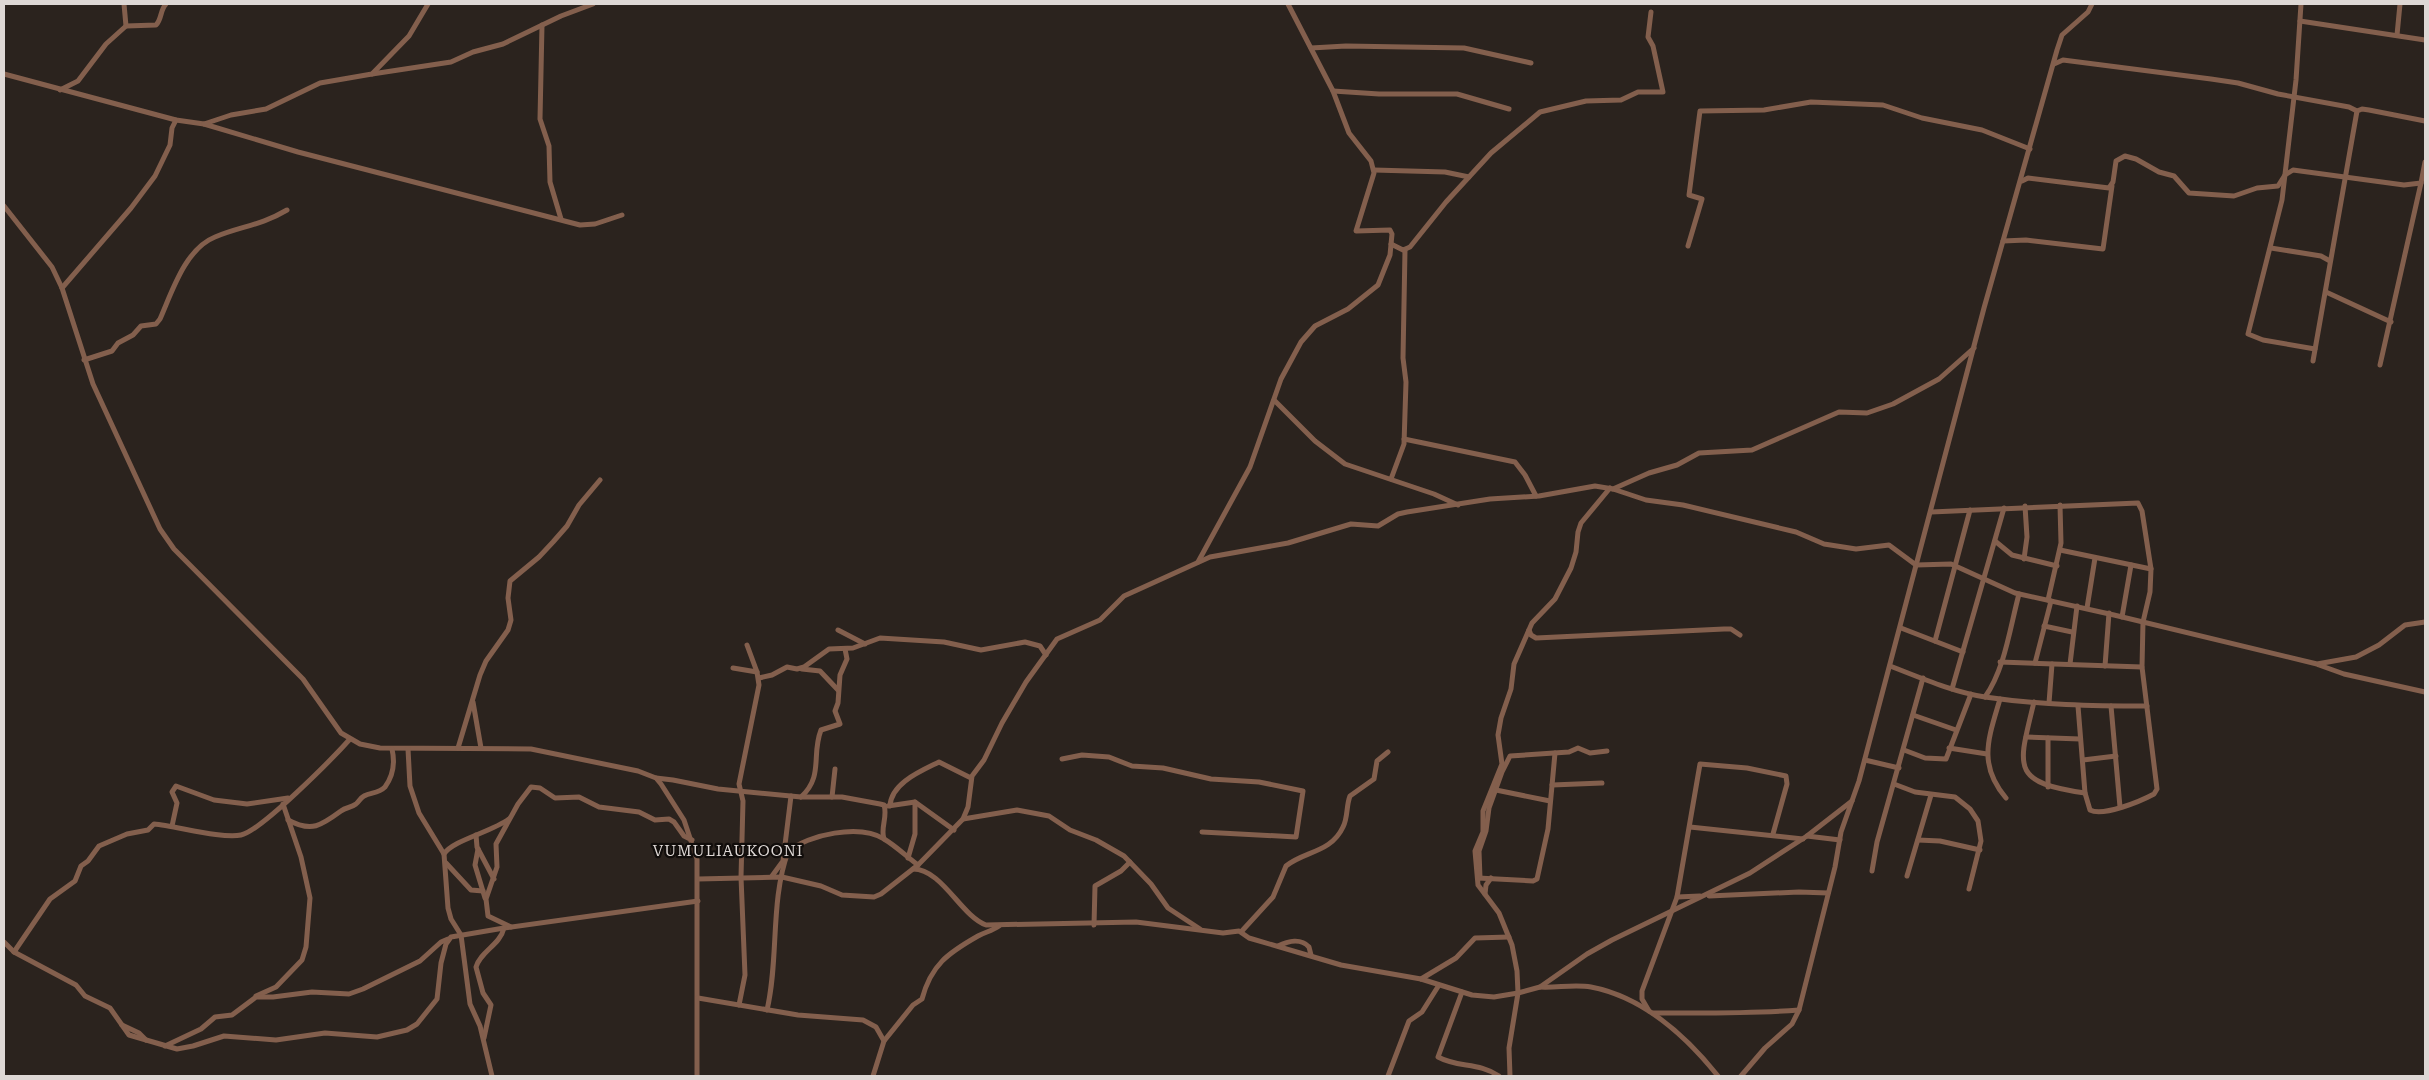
<svg xmlns="http://www.w3.org/2000/svg" width="2429" height="1080" viewBox="0 0 2429 1080" font-family="'Roboto Serif',serif">
<rect width="100%" height="100%" fill="#2b231e"/>
<g fill="none" stroke-linecap="round" stroke-linejoin="round">
<!-- minor -->
<g stroke="#835f4d" stroke-width="5">
<path d="M124,4L126,26"/>
<path d="M2301,4L2296,80L2282,200L2248,334L2263,340L2315,349"/>
<path d="M2300,21L2425,40"/>
<path d="M542,25L540,119L549,146L550,182L561,219"/>
<path d="M2397,35L2400,4"/>
<path d="M1311,48L1346,46L1464,48L1531,63"/>
<path d="M2054,64L2063,60L2211,79L2238,83L2278,94L2349,107L2357,111"/>
<path d="M4,74L176,120L204,124L231,115L266,109L320,83L372,74L409,36L428,4"/>
<path d="M372,74L451,62L473,52L503,44L561,16L593,4"/>
<path d="M60,90L78,81L106,44L126,26L156,25C162,19 160,10 166,4"/>
<path d="M1333,91L1379,94H1457L1509,109"/>
<path d="M204,124L298,152L580,225L595,224L622,215"/>
<path d="M1374,170L1445,172L1469,177"/>
<path d="M2022,181L2028,178L2109,188L2113,182L2116,161L2125,156L2136,159L2159,172L2174,176L2189,193L2234,196L2257,188L2278,186L2285,175L2293,170L2404,185L2421,183L2425,162"/>
<path d="M4,206L52,267L62,288L93,384L160,529L174,549L303,679L341,733L360,744L380,748L531,749L638,771L656,778L661,784L684,820L697,859V1076"/>
<path d="M2003,241L2026,240L2103,249L2112,186"/>
<path d="M1391,244L1403,250L1410,247L1446,202L1491,153L1540,112L1586,101L1621,100L1638,92H1663L1653,46L1648,37L1651,12"/>
<path d="M1688,246L1702,199L1689,195L1700,111L1764,110L1811,102L1883,105L1922,118L1982,130L2030,149"/>
<path d="M2271,248L2321,256L2330,261"/>
<path d="M62,288L131,208L155,176L170,145L172,128L176,120"/>
<path d="M2326,292L2391,322"/>
<path d="M84,360L112,351L118,343L133,335L141,326L156,324L160,319C172,292 185,249 215,237C241,226 260,226 287,210"/>
<path d="M2313,361L2357,111L2362,109L2369,110L2425,121"/>
<path d="M2380,365L2421,183"/>
<path d="M1274,400L1315,441L1345,464L1434,494L1458,505"/>
<path d="M1404,439L1515,462L1525,475L1536,496"/>
<path d="M1391,479L1404,444L1406,382L1403,358L1405,250"/>
<path d="M1613,489L1649,473L1677,465L1699,453L1752,450L1839,412L1867,413L1893,404L1939,379L1974,348"/>
<path d="M1931,512L2138,503L2142,511L2151,569L2150,592L2143,622L2142,667L2157,789L2154,794C2141,801 2103,817 2090,810L2085,793L2078,706"/>
<path d="M1995,541L2012,555L2057,566"/>
<path d="M2060,550L2151,569"/>
<path d="M2024,559L2027,537L2025,506"/>
<path d="M1198,562L1250,467L1281,379L1301,342L1315,326L1348,309L1378,285L1390,255L1392,234L1390,230L1356,231L1374,173L1371,161L1349,133L1333,91L1288,4"/>
<path d="M2048,600L2061,543L2060,505"/>
<path d="M2087,608L2095,558"/>
<path d="M2122,617L2131,565"/>
<path d="M2044,626L2072,632"/>
<path d="M1901,628L1963,652"/>
<path d="M838,630L865,644"/>
<path d="M1529,630L1531,635L1536,638L1724,629H1731L1740,635"/>
<path d="M1935,641L1970,510"/>
<path d="M2000,662L2142,667"/>
<path d="M2035,663L2051,601"/>
<path d="M2070,664L2077,606"/>
<path d="M2319,665L2344,674L2425,692"/>
<path d="M1890,666C1921,678 1953,692 1985,697C2039,705 2093,706 2147,706"/>
<path d="M2105,666L2109,613"/>
<path d="M733,668L757,672"/>
<path d="M802,669L820,671L838,690"/>
<path d="M759,678L772,675L787,667L797,669L804,667L829,649L853,648L880,638L944,642L981,650L1025,642L1040,646L1046,655"/>
<path d="M1952,689L2004,508"/>
<path d="M1985,697C2005,669 2010,627 2019,594"/>
<path d="M2000,699C1989,737 1977,764 2006,798"/>
<path d="M473,702L481,748"/>
<path d="M2034,702C2018,768 2010,782 2085,793"/>
<path d="M2049,703L2052,664"/>
<path d="M2111,706L2120,807"/>
<path d="M1913,715L1956,730"/>
<path d="M2026,737L2080,739"/>
<path d="M2048,738V787"/>
<path d="M458,748L480,675L486,661L508,630L511,620L508,598L510,581L539,557L553,542L567,526L579,505L600,480"/>
<path d="M1949,748L1987,754"/>
<path d="M408,749L410,786L419,813L444,854L448,908L451,919L461,935L470,1004L480,1026L492,1076"/>
<path d="M1904,750L1925,758L1946,759L1971,694"/>
<path d="M1062,759L1082,755L1109,757L1132,766L1163,768L1211,779L1259,782L1303,791L1296,837L1202,832"/>
<path d="M1865,760L1899,768"/>
<path d="M2083,760L2116,756"/>
<path d="M656,778L673,780L718,789L801,797H842L880,804L884,805C888,817 880,828 884,839"/>
<path d="M1894,784L1915,792L1955,797L1970,809L1978,821L1981,841L1969,889"/>
<path d="M1552,785L1602,783"/>
<path d="M1496,790L1550,801"/>
<path d="M801,797C824,776 811,755 821,730L840,724L835,711L838,703L840,675L847,659L845,649"/>
<path d="M832,797L835,769"/>
<path d="M888,806L915,802L954,830"/>
<path d="M890,806C891,783 921,771 939,762L971,778"/>
<path d="M963,819L1017,810L1049,816L1070,830L1096,840L1124,856L1151,884L1168,908L1200,929"/>
<path d="M288,820C312,833 322,825 341,811C346,807 351,808 356,804C359,802 360,798 364,796C371,792 378,794 385,787C393,776 395,762 392,749"/>
<path d="M172,826L177,803L172,792L176,786L214,800L247,804L288,798"/>
<path d="M1690,827L1803,839"/>
<path d="M476,835L477,847L494,879"/>
<path d="M1807,836L1840,840"/>
<path d="M1918,840L1940,841L1980,850"/>
<path d="M478,849L475,865L485,898"/>
<path d="M444,854C453,840 492,832 509,819"/>
<path d="M908,858L915,834V802"/>
<path d="M446,863L471,890L483,891"/>
<path d="M913,869C942,869 961,916 986,925L1136,922L1223,933L1239,931L1249,938L1341,965L1421,979L1472,995L1494,997L1518,993L1540,987L1587,954L1612,940L1750,873L1807,836L1852,801"/>
<path d="M1872,871L1877,842L1923,678"/>
<path d="M772,876L783,861L791,796"/>
<path d="M1907,876L1931,795"/>
<path d="M1478,878L1533,881L1537,879L1548,829L1555,753"/>
<path d="M1480,878L1479,851L1486,831L1489,808L1502,772L1510,756L1569,752L1578,748L1590,753L1607,751"/>
<path d="M698,879L782,877L821,886L842,895L874,897L881,894L918,865L963,819L968,807L972,776L984,760L1002,723L1026,682L1057,639L1100,620L1124,596L1210,557L1288,543L1351,524L1378,526L1398,514L1407,512L1490,499L1539,496L1595,486L1613,489L1646,500L1683,505L1796,532L1824,544L1856,549L1889,545L1916,565L1951,564L2015,593L2114,615L2317,664L2356,657L2379,645L2405,625L2425,622"/>
<path d="M1485,894L1486,885L1491,878"/>
<path d="M1709,896L1799,892L1828,893"/>
<path d="M1677,897L1700,896"/>
<path d="M1094,925L1095,886L1121,871L1130,862"/>
<path d="M511,927L488,916L486,899L497,867L496,844L518,804L531,787L540,788L555,798L579,797L599,807L639,812L655,820L669,819L674,822L684,836L692,840"/>
<path d="M1241,932L1273,897L1286,866C1304,851 1331,853 1343,827C1348,818 1346,806 1350,796L1374,779L1377,761L1388,752"/>
<path d="M4,942L14,952L76,985L85,996L110,1008L129,1035L177,1049L193,1046L224,1036L276,1040L325,1033L377,1037L407,1030L417,1024L437,999L441,963L446,944L451,937L504,928L698,901"/>
<path d="M1278,946C1288,941 1301,938 1309,947L1311,955"/>
<path d="M14,952L50,899L75,881L81,866L88,861L99,846L127,834L148,830L154,824C176,826 222,839 241,835C261,831 333,758 350,739"/>
<path d="M1421,979L1456,958L1475,938L1509,937"/>
<path d="M1540,987C1557,988 1574,984 1591,987C1643,997 1686,1036 1718,1076"/>
<path d="M1462,992L1438,1057C1458,1068 1479,1062 1499,1076"/>
<path d="M256,996L276,987L302,960L306,947L310,898L301,857L283,804"/>
<path d="M698,998L798,1015L863,1020L876,1027L884,1041L873,1076"/>
<path d="M739,1005L745,975L741,877L743,801L739,784L759,685L757,672L747,645"/>
<path d="M767,1010C779,959 770,901 788,852C808,834 860,824 884,839C896,846 907,857 918,865"/>
<path d="M1649,1011L1642,999V991L1677,897L1700,764L1747,768L1786,776L1787,784L1773,834"/>
<path d="M1653,1013C1702,1013 1750,1014 1799,1010"/>
<path d="M122,1025L139,1033L146,1040"/>
<path d="M484,1038L491,1005L483,993L476,967C481,951 500,945 504,928"/>
<path d="M884,1041L913,1005L922,999C931,965 948,953 978,936C985,932 992,931 999,926"/>
<path d="M165,1046L201,1029L215,1017L232,1015L256,997H273L312,992L349,994L363,989L420,961L441,942L448,939"/>
<path d="M1388,1076L1409,1021L1422,1012L1439,985"/>
<path d="M1510,1076L1509,1048L1518,993L1517,971L1512,945L1499,913L1478,885L1475,851L1483,832V811L1502,764L1498,735L1501,718L1511,689L1514,664L1532,623L1555,599L1571,568L1576,552L1578,532L1581,523L1610,488"/>
<path d="M1741,1076L1765,1048L1792,1024L1799,1010L1835,867L1841,832L1859,781L1984,308L2057,50L2062,35L2088,12L2092,4"/>
</g>
</g>
<g text-anchor="middle" stroke-width="4.5" stroke-linejoin="round" paint-order="stroke">
<!-- quarter labels -->
<g font-size="15" letter-spacing="1" fill="#ded8d5" stroke="#110d0b">
<text x="728" y="856">VUMULIAUKOONI</text>
</g>
</g>
<!-- border -->
<rect width="2429" height="1080" fill="none" stroke="#ded8d5" stroke-width="10"/>
</svg>
